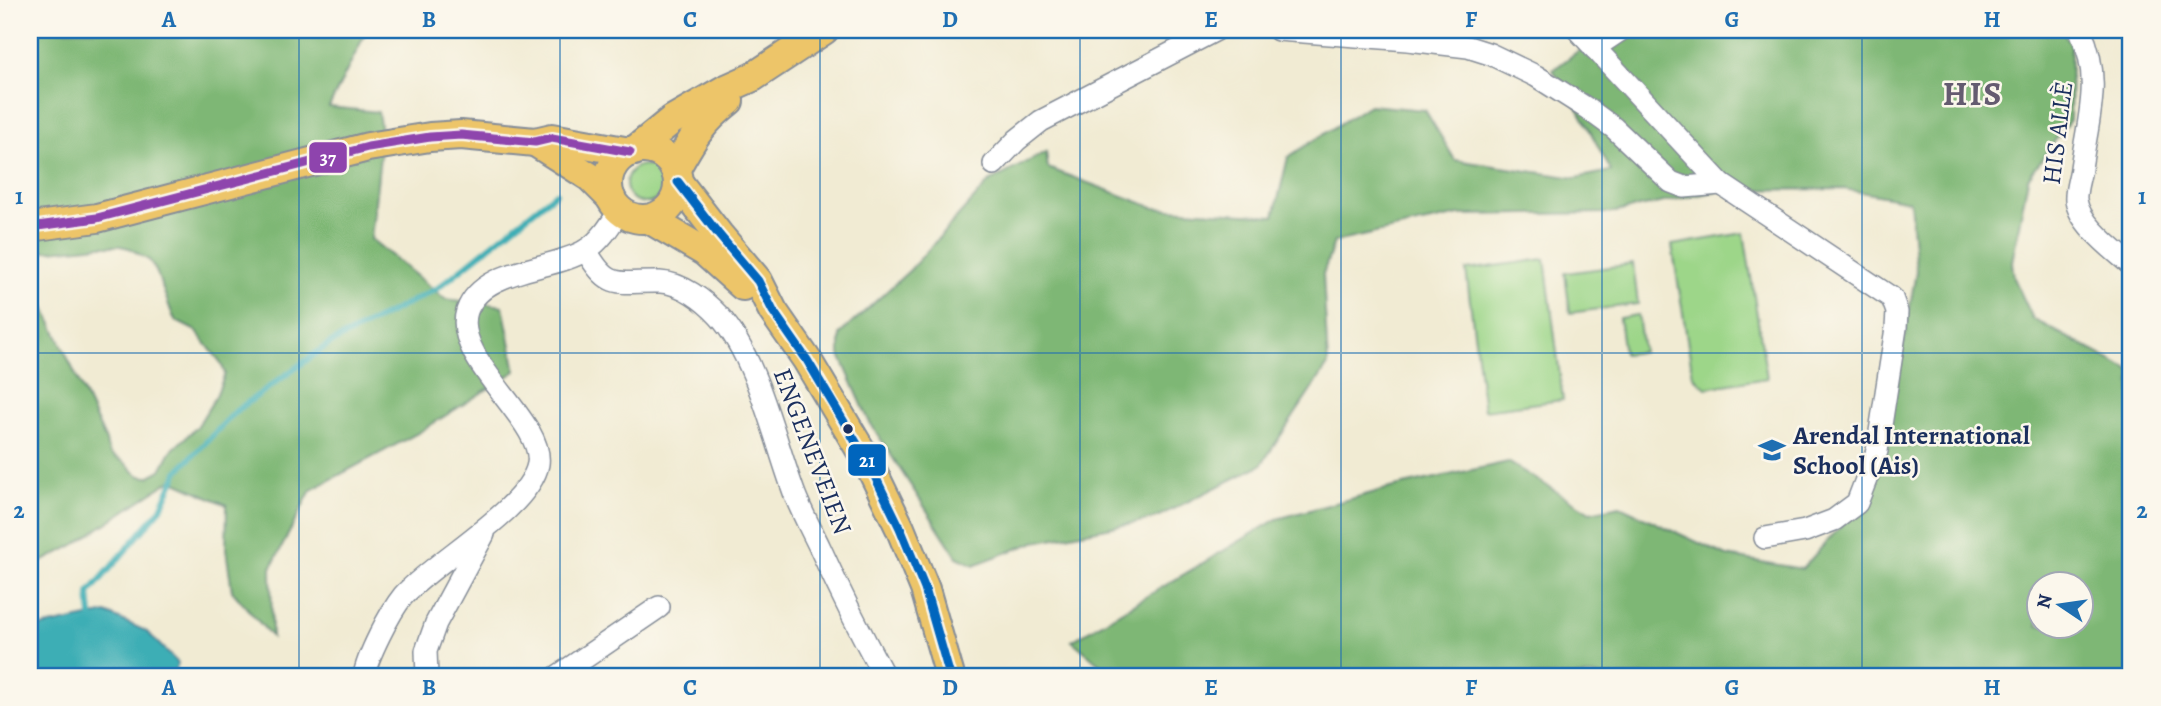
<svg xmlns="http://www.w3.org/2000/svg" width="2161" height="706" viewBox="0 0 2161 706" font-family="Alegreya,serif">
<rect width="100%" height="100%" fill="#fbf7ec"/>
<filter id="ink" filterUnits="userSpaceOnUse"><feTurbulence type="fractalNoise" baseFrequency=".0143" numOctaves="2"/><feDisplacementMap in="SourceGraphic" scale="14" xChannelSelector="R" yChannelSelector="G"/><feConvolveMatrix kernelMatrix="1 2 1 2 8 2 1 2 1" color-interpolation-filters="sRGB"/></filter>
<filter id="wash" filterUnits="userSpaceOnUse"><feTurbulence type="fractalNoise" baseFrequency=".00686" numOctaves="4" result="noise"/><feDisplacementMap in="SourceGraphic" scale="28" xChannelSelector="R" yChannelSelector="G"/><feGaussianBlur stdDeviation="1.57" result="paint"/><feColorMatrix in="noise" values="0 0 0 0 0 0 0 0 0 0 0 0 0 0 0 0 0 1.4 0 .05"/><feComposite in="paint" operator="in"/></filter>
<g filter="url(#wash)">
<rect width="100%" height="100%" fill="#f1ebd3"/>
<!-- green -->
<g fill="#9dd689" stroke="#5c8274" stroke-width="2">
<circle cx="645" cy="184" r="19"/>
<path d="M1744,233L1767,378L1706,388L1693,376L1672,245Z"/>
<path d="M1545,259L1563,400L1484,410L1466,270Z"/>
<path d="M1633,264L1638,304L1570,313L1565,273Z"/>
<path d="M1638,315L1643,352L1624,354L1619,318Z"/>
</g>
<!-- forest -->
<g fill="#7eb775" stroke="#4c736a" stroke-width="2" fill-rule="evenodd">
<path d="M30,30H367L329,107L378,112L382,138L371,239L445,299L503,306L516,371L418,433L311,490L271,568L272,637L232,591L226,549L227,505L171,480L74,545L30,568V276L106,441C109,459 112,454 124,462C135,470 132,476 148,477L161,470L171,451L197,427L216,396L225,374L221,363L196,331L176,321L173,316L156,271L150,261L129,248L120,246H100L30,253Z"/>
<path d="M1606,30H2062L2071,45L2070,120L2028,178L2012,262L2014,278L2033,319L2131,371V676H1114L1072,641L1277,519L1390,488L1508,462L1590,512L1620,506L1727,556L1802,569L1860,505L1896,388L1916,271L1910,201L1844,189L1723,190L1610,213L1459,215L1334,242L1323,274L1328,365L1261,465L1153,519L1035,542L974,565L957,557L869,421L840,355V334L910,270L989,182L1046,152L1048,168L1155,208L1274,216L1288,157L1369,105L1425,110L1455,160L1576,178L1611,171L1579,110L1553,70ZM2038,584H2080V626H2038Z"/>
</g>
<!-- water -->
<path fill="#3daeb5" stroke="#2c6e8a" stroke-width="2" d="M106,613L146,631L178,663L173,676H30V629Z"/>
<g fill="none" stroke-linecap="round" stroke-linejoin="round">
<!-- stream -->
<path stroke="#3daeb5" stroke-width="6" d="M91,616L89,593L160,510L178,471L236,411L329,344L438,288L556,193"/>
</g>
</g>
<g filter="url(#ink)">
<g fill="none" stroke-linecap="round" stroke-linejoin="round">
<defs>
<g id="minor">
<path d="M1278,30L1408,40L1468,47L1490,54L1536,76L1588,109L1614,128L1671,182L1684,187L1721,184"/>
<path d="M1578,30L1721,184L1892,298L1897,312L1896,328L1877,451L1857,503L1834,520L1805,531L1765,538"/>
<path d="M2080,30C2103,78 2088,118 2081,168C2080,177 2075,190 2076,200C2079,224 2114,250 2131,265"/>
<path d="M1594,48L1621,30"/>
<path d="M994,164L1017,140L1041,121L1216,30"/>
<path d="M586,250C609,292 619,281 660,282C682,283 704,300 719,316C757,357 775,442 795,495C802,513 812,531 820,548C840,592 861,634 884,676"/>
<path d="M364,676C367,657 390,612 403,596C434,561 530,508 538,464C545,421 451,360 467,311C483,267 552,271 586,250C601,241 611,224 620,210"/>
<path d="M427,676L426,651L436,623L484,534"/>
<path d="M558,676L659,607"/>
</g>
<g id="major">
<path d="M535,142L590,177L611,198"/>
<circle cx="643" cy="184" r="35"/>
<path d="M634,151L672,120L726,89L753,77L824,30"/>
<path d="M675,170C692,139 701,123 729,101"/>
<path d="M678,182L719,235L758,281L773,311L807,360L869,464L900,528L925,589L950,676"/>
<path d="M649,219L705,252L743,286"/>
<path d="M30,227L97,218L368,147L430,137L461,135L535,142L552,138L630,152"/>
</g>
</defs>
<!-- minor casing -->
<use href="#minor" stroke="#868d98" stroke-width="24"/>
<!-- major casing -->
<use href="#major" stroke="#868d98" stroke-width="32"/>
<!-- minor -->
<use href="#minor" stroke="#fff" stroke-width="21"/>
<!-- major -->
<use href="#major" stroke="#edc569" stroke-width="28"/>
<defs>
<path id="bus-1" d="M678,182L719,235L758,281L773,311L807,360L869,464L900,528L925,589L950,676"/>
<path id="bus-2" d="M30,227L97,218L368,147L430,137L461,135L535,142L552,138L630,152"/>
</defs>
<!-- bus-1 casing -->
<use href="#bus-1" stroke="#fbf7ec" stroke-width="14"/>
<!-- bus-2 casing -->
<use href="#bus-2" stroke="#fbf7ec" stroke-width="14"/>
<!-- bus-1 -->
<use href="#bus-1" stroke="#0065bd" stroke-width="9"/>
<!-- bus-2 -->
<use href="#bus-2" stroke="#8e44ad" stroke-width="9"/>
</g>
</g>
<!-- grid -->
<path fill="none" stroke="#1f6fb2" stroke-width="2" stroke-opacity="0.55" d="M299,30V676M560,30V676M820,30V676M1080,30V676M1341,30V676M1602,30V676M1862,30V676M30,353H2131"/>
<!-- icons -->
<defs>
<symbol id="school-bare" viewBox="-9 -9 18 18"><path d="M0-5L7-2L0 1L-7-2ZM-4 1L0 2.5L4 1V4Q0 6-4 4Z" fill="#1f6fb2" stroke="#fbf7ec" stroke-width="2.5" paint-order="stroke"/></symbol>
</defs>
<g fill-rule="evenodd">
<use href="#school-bare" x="1753" y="431" width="38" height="38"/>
</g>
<!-- markers -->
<circle fill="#1b2f5e" stroke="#fbf7ec" stroke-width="2.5" cx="848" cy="429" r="6"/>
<g text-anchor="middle" stroke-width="5" stroke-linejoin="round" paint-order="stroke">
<!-- street labels -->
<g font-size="26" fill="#1b2f5e" stroke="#fbf7ec">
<text transform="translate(2057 133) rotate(-83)" y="9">HIS ALLÈ</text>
<text transform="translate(813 451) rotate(69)" y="9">ENGENEVEIEN</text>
</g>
<!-- poi labels -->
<g font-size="26" font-weight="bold" fill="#1b2f5e" stroke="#fbf7ec" text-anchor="start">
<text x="1793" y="444">Arendal International<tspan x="1793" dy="30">School (Ais)</tspan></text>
</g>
<!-- district labels -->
<g font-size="33" font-weight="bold" letter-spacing="2" fill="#645b70" stroke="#fbf7ec">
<text x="1973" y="105">HIS</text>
</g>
</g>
<g stroke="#fbf7ec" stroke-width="2.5">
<rect x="308" y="141" width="40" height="33" rx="7" fill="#8e44ad"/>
<rect x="847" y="443" width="40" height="34" rx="7" fill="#0065bd"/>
</g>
<g font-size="19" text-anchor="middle" font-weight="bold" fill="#fff">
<text x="328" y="164">37</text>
<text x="867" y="467">21</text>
</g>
<!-- margin -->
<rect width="2161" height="706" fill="none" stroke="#fbf7ec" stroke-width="77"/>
<!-- north arrow -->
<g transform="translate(2060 605) rotate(283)"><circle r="33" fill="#fbf7ec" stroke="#a1a7b3" stroke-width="2"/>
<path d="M0-5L12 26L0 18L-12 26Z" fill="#1f6fb2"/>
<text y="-10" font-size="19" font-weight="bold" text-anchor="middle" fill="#1b2f5e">N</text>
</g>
<rect x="38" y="38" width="2084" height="630" fill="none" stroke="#1f6fb2" stroke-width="2.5"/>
<g font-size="23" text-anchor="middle" font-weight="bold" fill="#1f6fb2">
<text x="169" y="27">A</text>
<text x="429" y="27">B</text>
<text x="690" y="27">C</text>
<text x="950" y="27">D</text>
<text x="1211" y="27">E</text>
<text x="1471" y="27">F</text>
<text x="1732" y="27">G</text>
<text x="1992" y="27">H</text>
<text x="19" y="204">1</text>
<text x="2142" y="204">1</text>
<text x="19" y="518">2</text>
<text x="2142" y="518">2</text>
<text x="169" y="695">A</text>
<text x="429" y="695">B</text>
<text x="690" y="695">C</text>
<text x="950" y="695">D</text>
<text x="1211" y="695">E</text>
<text x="1471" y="695">F</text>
<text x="1732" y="695">G</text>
<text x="1992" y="695">H</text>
</g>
</svg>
